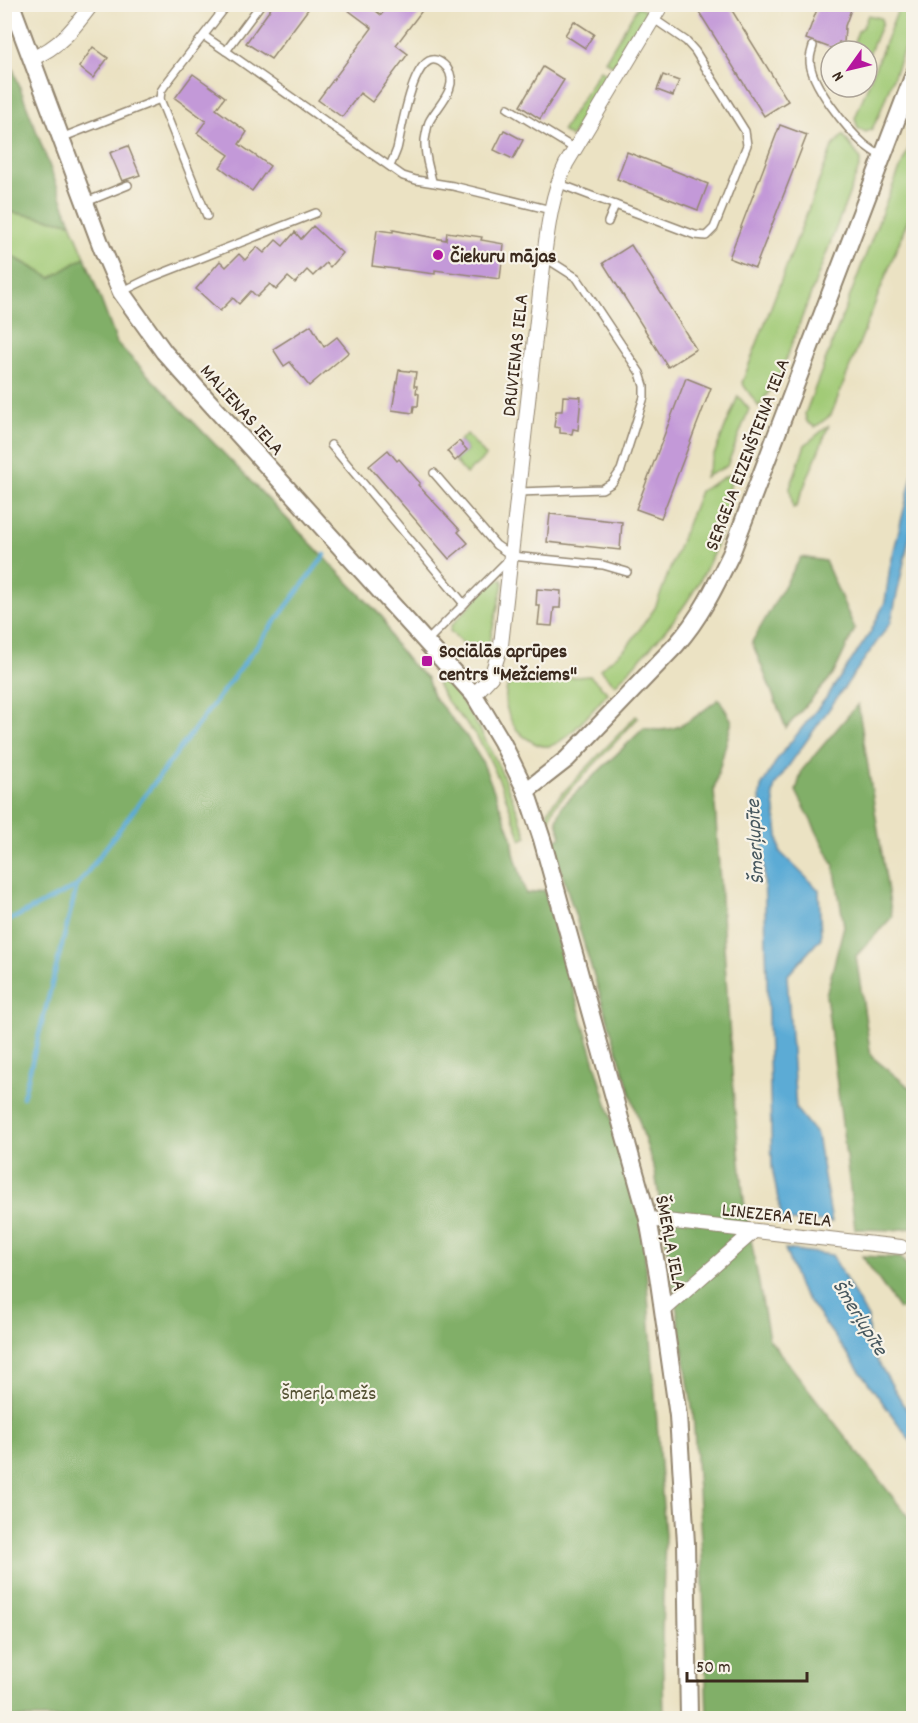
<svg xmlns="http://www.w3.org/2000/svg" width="918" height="1723" viewBox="0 0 918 1723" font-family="Dekko,sans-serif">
<rect width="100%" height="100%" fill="#f7f3e8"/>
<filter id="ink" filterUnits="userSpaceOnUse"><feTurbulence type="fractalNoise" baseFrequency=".0167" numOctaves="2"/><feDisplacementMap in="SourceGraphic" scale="12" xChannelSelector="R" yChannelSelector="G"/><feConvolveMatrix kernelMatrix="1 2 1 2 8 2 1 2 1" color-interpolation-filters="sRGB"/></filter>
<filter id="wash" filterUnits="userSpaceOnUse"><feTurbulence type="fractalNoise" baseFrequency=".008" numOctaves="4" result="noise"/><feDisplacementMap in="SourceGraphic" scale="24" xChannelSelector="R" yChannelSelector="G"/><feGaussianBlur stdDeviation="1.35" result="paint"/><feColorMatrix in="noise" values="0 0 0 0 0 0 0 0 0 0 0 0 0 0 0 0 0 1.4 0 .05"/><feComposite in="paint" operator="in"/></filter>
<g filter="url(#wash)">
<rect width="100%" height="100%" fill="#ebe2c3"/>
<!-- green -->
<g fill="#a2cb77" stroke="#6e7a4a" stroke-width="1.5">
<path d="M900,5H913V25L879,115L872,129L866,132L858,129L855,118Z"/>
<path d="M638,6L647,12L613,66L605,61Z"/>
<path d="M868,15L881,18L882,23L867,59V51H851L858,31L863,27Z"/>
<path d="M600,70L609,75L571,137L562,131Z"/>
<path d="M843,135L860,158V165L780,375L759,407L742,383L832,147Z"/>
<path d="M913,138V207L831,415L815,427L807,422L805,414L886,202Z"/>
<path d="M4,211L71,223L85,257L51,278L5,252Z"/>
<path d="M738,396L749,409L727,466L705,477Z"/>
<path d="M829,425L796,507L793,508L790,488L805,445Z"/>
<path d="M467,434L486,456L466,474L455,461L467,450L459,441Z"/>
<path d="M728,475H732C728,498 724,522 717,543C697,600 656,643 615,685L600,669L627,647L655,608L700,491Z"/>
<path d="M502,579L503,584L488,649L483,656H476L450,631L451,626L494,580Z"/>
<path d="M437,670C481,719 505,776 527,837L521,840C509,805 497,769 477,737C462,715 440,701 434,673Z"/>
<path d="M590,676L608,693C595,707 567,743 549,746C544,747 536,744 531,741C510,730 500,704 509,681Z"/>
<path d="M636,716L638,718L555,806L549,821L551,830L548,831C545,819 546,813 553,803Z"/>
</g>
<!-- forest -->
<g fill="#81af68" stroke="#5e6c43" stroke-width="1.5">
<path d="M5,48L71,223L5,211Z"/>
<path d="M4,252L51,278L85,257L117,343L383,618L392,640L411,664L427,678L433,696L467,737L483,763L512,837L514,853L526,894L544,890L643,1226L665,1535L662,1634L664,1718H5Z"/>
<path d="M801,557L825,561L855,629L833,675L786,728L752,642Z"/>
<path d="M719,699L732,721L714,789L734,1102L744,1201L769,1339L913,1523V1718H707L702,1554L693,1413L655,1172L552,841L561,837L557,820L562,806L644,728C679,736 692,718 719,699Z"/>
<path d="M858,704L892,917L856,956L871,1056L913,1090V1228L892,1230L855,1229L826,995L844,926L834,866L796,791L802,770Z"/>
<path d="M862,1256L901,1258L913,1274V1310L899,1309Z"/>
</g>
<!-- water -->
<g fill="#5babd5" stroke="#4b6a7a" stroke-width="1.5">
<path d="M913,472V521L891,622L775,785L773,793L780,852L819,890L821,938L787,976L796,1109L817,1135L832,1222L782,1221L772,1167L764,870L760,795L761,787L778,758L826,698L870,633L885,602L890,567Z"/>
<path d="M785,1249L832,1255L868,1318L869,1347L913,1420V1444L799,1288Z"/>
</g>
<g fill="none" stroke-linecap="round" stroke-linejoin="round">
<!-- stream -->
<g stroke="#5babd5" stroke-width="4.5">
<path d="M4,923L77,886L325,555"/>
<path d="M23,1097L77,886"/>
</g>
</g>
<g id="blocks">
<!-- building -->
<g fill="#c399d8">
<path d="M274,4H312L271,59L246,43Z"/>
<path d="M340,4H367L381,15L390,4H427L396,45L408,54L372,102L360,93L342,117L318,100L372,28Z"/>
<path d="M710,4H728L788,101L764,116L699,12Z"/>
<path d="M819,4H853L845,26L844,44L839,42L836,50L806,39Z"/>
<path d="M574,21L594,34L585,48L565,35Z"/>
<path d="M93,47L108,58L93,78L79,67Z"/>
<path d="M543,67L564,80L540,119L520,106Z"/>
<path d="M193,74L225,97L216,109L247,132L239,144L270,166L252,191L220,167L229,155L197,133L206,121L175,98Z"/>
<path d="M663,75L679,81L673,96L657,90Z"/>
<path d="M780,125L807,135L755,268L729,258Z"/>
<path d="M504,130L523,140L513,159L494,150Z"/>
<path d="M128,146L140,175L122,181L110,153Z"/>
<path d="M627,152L708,184L698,210L617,179Z"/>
<path d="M313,226L342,253L330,267L326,263L313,276L307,270L295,283L288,277L276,290L270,284L257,297L251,291L239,304L233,298L220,311L196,289L220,261L226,267L239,254L245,260L257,247L264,253L276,240L283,246L295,232L301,239Z"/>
<path d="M377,230L393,232V230L446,240L447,232L482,237L481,240L504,244L500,279L435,270V274L372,266Z"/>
<path d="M631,245L696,349L668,367L603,263Z"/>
<path d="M311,325L324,347L337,337L349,352L309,386L290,362L284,366L273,349Z"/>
<path d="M399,370L416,372L414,386H417L416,393L419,394L418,406H414L413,413L392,410Z"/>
<path d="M686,378L711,388L661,518L636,509Z"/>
<path d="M563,396L581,397L578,430L573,429L572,434L560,433V428L554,427L556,411H562Z"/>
<path d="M459,441L467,450L455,461L447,451Z"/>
<path d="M388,450L397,461L399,459L420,483L418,485L460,530L458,532L468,543L449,559L369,466Z"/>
<path d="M550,514L622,522L620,550L547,542Z"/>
<path d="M537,589L561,591L560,608H554L552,626L538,625L540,606H536Z"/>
</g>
</g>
</g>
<g filter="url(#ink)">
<use href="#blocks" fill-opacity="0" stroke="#938670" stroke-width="1.5"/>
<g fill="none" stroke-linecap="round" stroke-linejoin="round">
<defs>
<g id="service">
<path d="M204,36L226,51L261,4"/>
<path d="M813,46C812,50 810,55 810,60C809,83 848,130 865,145C870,149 876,153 881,156"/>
<path d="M226,51L403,176L416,180L453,186L551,210"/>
<path d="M160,99L207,216"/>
<path d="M508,108L575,149"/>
<path d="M61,138L160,99L161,91L165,85L228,4"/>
<path d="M390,166C392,161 395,155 397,149C401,135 415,30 447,68C461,87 436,107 429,122C427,127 426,135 425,140C424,154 429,168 432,181"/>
<path d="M557,183L695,235L706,236L714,228L747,145L745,131L695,51L686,41L654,19"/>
<path d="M86,202L128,185"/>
<path d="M608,222L615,205"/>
<path d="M121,292L150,278L316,213"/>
<path d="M331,445L464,604"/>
<path d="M434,473L496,545L512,556L603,565L627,572"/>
<path d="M519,492L602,489L612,483L621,470L644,397V386L640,373L577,278L544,257"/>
<path d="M427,641L508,560"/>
<path d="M901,1247L914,1245"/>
</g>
<g id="minor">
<path d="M31,59C60,47 74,28 92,4"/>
<path d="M474,695L491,677L501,645L544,257C548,225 552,194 566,164L662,4"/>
<path d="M648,1219L901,1247"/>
<path d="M664,1310L754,1231"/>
</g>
<g id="tertiary">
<path d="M11,4L102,248L121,292L164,352L474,695L502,742L526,791L542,839L648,1219L658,1275L678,1416L686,1543L689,1718"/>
<path d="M526,791L567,759L676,645C700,618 715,587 731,554L914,74"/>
</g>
</defs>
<!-- service casing -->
<use href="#service" stroke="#938670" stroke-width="10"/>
<!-- minor casing -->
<use href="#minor" stroke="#938670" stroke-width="16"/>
<!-- tertiary casing -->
<use href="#tertiary" stroke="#938670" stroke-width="20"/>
<!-- service -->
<use href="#service" stroke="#fff" stroke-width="7"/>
<!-- minor -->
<use href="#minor" stroke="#fff" stroke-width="14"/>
<!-- tertiary -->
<use href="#tertiary" stroke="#fff" stroke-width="16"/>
</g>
</g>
<!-- markers -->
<g fill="#b5179e" stroke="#f7f3e8" stroke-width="2">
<circle cx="438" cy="255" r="6"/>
<rect x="421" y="655" width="12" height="12" rx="3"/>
</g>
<g text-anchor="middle" stroke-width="4.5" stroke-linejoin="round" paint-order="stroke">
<!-- poi labels -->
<g font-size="20" font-weight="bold" fill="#3b2a1e" stroke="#f7f3e8" text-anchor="start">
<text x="450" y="262">Čiekuru mājas</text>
<text x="439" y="657">Sociālās aprūpes<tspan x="439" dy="23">centrs "Mežciems"</tspan></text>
</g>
<!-- street labels -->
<g font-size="20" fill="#3b2a1e" stroke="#f7f3e8">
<text transform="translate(514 355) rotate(-84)" y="7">DRUVIENAS IELA</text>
<text transform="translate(243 409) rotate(48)" y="7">MALIENAS IELA</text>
<text transform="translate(746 454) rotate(-69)" y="7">SERGEJA EIZENŠTEINA IELA</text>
<text transform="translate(777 1214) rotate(6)" y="7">LINEZERA IELA</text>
<text transform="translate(672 1243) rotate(79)" y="7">ŠMERĻA IELA</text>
</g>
<!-- park labels -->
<g font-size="20" fill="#555234" stroke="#f7f3e8">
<text x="329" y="1399">Šmerļa mežs</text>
</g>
<!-- water labels -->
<g font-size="21" font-style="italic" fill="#46575e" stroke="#f7f3e8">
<text transform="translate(754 842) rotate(-93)" y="7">Šmerļupīte</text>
<text transform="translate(861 1317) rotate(58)" y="7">Šmerļupīte</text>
</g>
</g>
<!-- margin -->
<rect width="918" height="1723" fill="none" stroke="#f7f3e8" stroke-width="24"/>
<!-- north arrow -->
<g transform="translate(849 69) rotate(236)"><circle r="28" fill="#f7f3e8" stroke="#aca397" stroke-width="1.5"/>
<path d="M0-4.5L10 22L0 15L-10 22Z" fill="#b5179e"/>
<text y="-9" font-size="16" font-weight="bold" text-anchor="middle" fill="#3b2a1e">N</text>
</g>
<!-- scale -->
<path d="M687 1672v9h120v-9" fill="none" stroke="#3b2a1e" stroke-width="3"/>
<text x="696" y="1672" font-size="18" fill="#3b2a1e" stroke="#f7f3e8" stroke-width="4.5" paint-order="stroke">50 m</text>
</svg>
